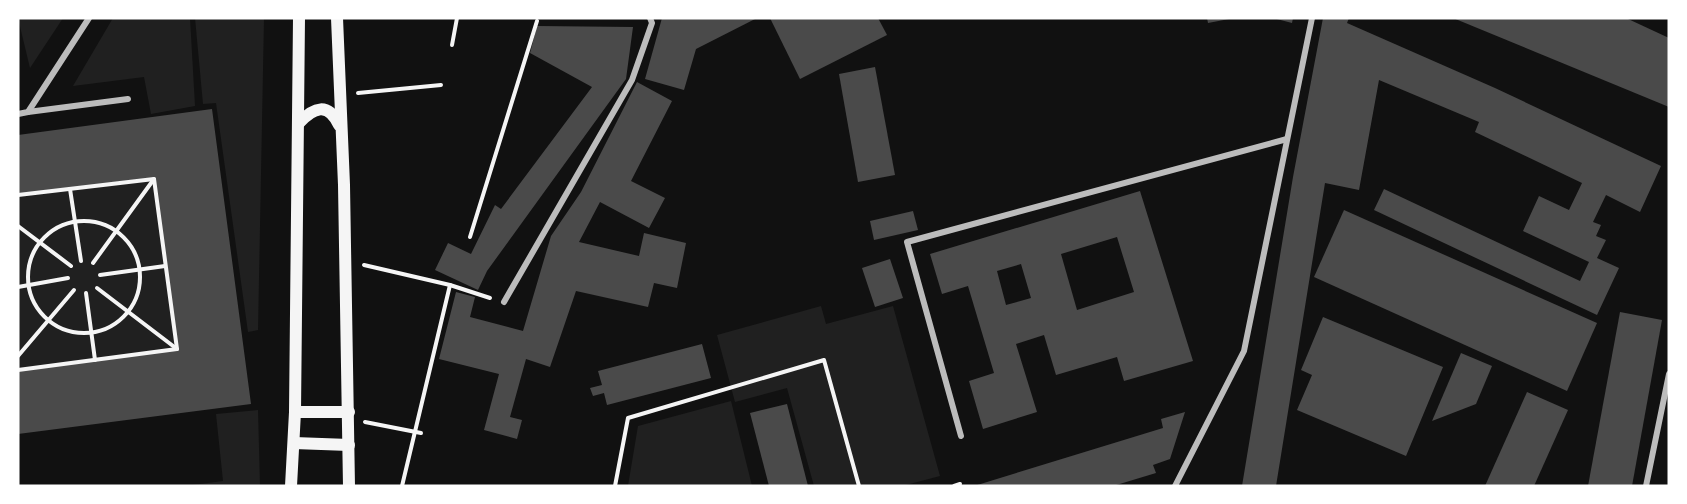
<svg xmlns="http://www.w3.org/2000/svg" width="1687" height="504" viewBox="0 0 1687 504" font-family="'Fira Sans',sans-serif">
<rect width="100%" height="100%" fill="#111"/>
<!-- green -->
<g fill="#202020">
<path d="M18,18H63L30,68Z"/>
<path d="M113,18H190L195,106L151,114L144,77L73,86Z"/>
<path d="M195,18H264L258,330L248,332L216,103L203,104Z"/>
<path d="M154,179L177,349L18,370V195Z"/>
<path d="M821,306L826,324L893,306L940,476L902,486H814L787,388L735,402L717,335Z"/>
<path d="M731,401L752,486H628L638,426Z"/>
<path d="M258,410L260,486H185L223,481L216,414Z"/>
</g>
<!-- building -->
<g fill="#4a4a4a" fill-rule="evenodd">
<path d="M662,18H757L696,49L684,90L645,79Z"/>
<path d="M770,18H878L887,35L800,79Z"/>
<path d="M1207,18H1229V19L1208,23Z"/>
<path d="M1273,18H1293L1292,23Z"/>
<path d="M1323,18H1349L1347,23L1495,88L1661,166L1640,212L1606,195L1593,222L1601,225L1596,236L1606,240L1597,258L1619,268L1597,315L1374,210L1384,189L1580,281L1589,262L1523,231L1539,196L1569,210L1582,183L1475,132L1479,122L1379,80L1359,190L1325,183L1276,486H1242L1293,177Z"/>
<path d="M1453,18H1626L1669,38V107Z"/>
<path d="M537,26L633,27L626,79L487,271L478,290L435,270L448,243L471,254L495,205L501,209L592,87L530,53Z"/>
<path d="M875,67L895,175L858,182L839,74Z"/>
<path d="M637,82L672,101L631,181L665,198L649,228L600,202L579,242L639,256L644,233L686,243L677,288L654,283L648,307L576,291L550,367L526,359L510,417L522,420L517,439L484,430L499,374L439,359L456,292L475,297L470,317L523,331L551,236L581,192Z"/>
<path d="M212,109L251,404L18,434V370L177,349L154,179L18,195V135Z"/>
<path d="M1140,191L1193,361L1124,381L1117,357L1056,375L1044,335L1016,344L1037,412L983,429L969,381L994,373L968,286L942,294L930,254ZM1117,237L1134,292L1077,310L1061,254ZM1021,264L1031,298L1006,305L997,271Z"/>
<path d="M1344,210L1597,323L1567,391L1314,277Z"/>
<path d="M913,211L918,230L874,240L870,221Z"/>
<path d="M890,259L903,298L875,307L862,268Z"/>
<path d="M1620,312L1662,320L1632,486H1588Z"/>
<path d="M1323,317L1443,367L1406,456L1297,410L1312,375L1301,370Z"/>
<path d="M702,344L711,378L607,405L604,393L593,396L590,388L602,385L598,371Z"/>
<path d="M1461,353L1492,366L1476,404L1432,421Z"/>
<path d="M1527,392L1568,410L1534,486H1485Z"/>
<path d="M787,404L808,486H769L750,413Z"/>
<path d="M1185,412L1170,459L1153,465L1156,473L1113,486H974L1163,428L1161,419Z"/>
</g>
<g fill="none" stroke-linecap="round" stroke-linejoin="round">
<!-- path -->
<g stroke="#f5f5f5" stroke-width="4">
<path d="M452,45L457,18"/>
<path d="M358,93L441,85"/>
<path d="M70,189L81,261"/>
<path d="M18,195L154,179L177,349L18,370"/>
<circle cx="84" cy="277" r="56"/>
<path d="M18,226L71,266"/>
<path d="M470,237L537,21"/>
<path d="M93,263L154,179"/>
<path d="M364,265L450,285L490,298"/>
<path d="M100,275L165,266"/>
<path d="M18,287L68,278"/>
<path d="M97,288L177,349"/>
<path d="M86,293L95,360"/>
<path d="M18,356L74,290"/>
<path d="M365,422L421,433"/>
<path d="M402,486L450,285"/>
<path d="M615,486L628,418L824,360L859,486"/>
<path d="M954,486L960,484"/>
</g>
<!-- minor -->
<g stroke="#bcbcbc" stroke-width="6">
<path d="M28,112L128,99"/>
<path d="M18,114L28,112L89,18"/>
<path d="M504,302L632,80L652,23L650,18"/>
<path d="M961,436L907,242L1287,139"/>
<path d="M1175,486L1244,351L1312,18"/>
<path d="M1646,486L1669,374"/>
</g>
<!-- secondary -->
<g stroke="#f5f5f5" stroke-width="12">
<path d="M337,18L344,185L349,486"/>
<path d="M299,123C314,107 328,102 339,125"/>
<path d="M295,412H349"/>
<path d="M294,443L349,445"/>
<path d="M291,486L295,412L299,18"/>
</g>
</g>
<!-- border -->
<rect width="1687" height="504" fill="none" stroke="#ffffff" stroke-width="39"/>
</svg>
